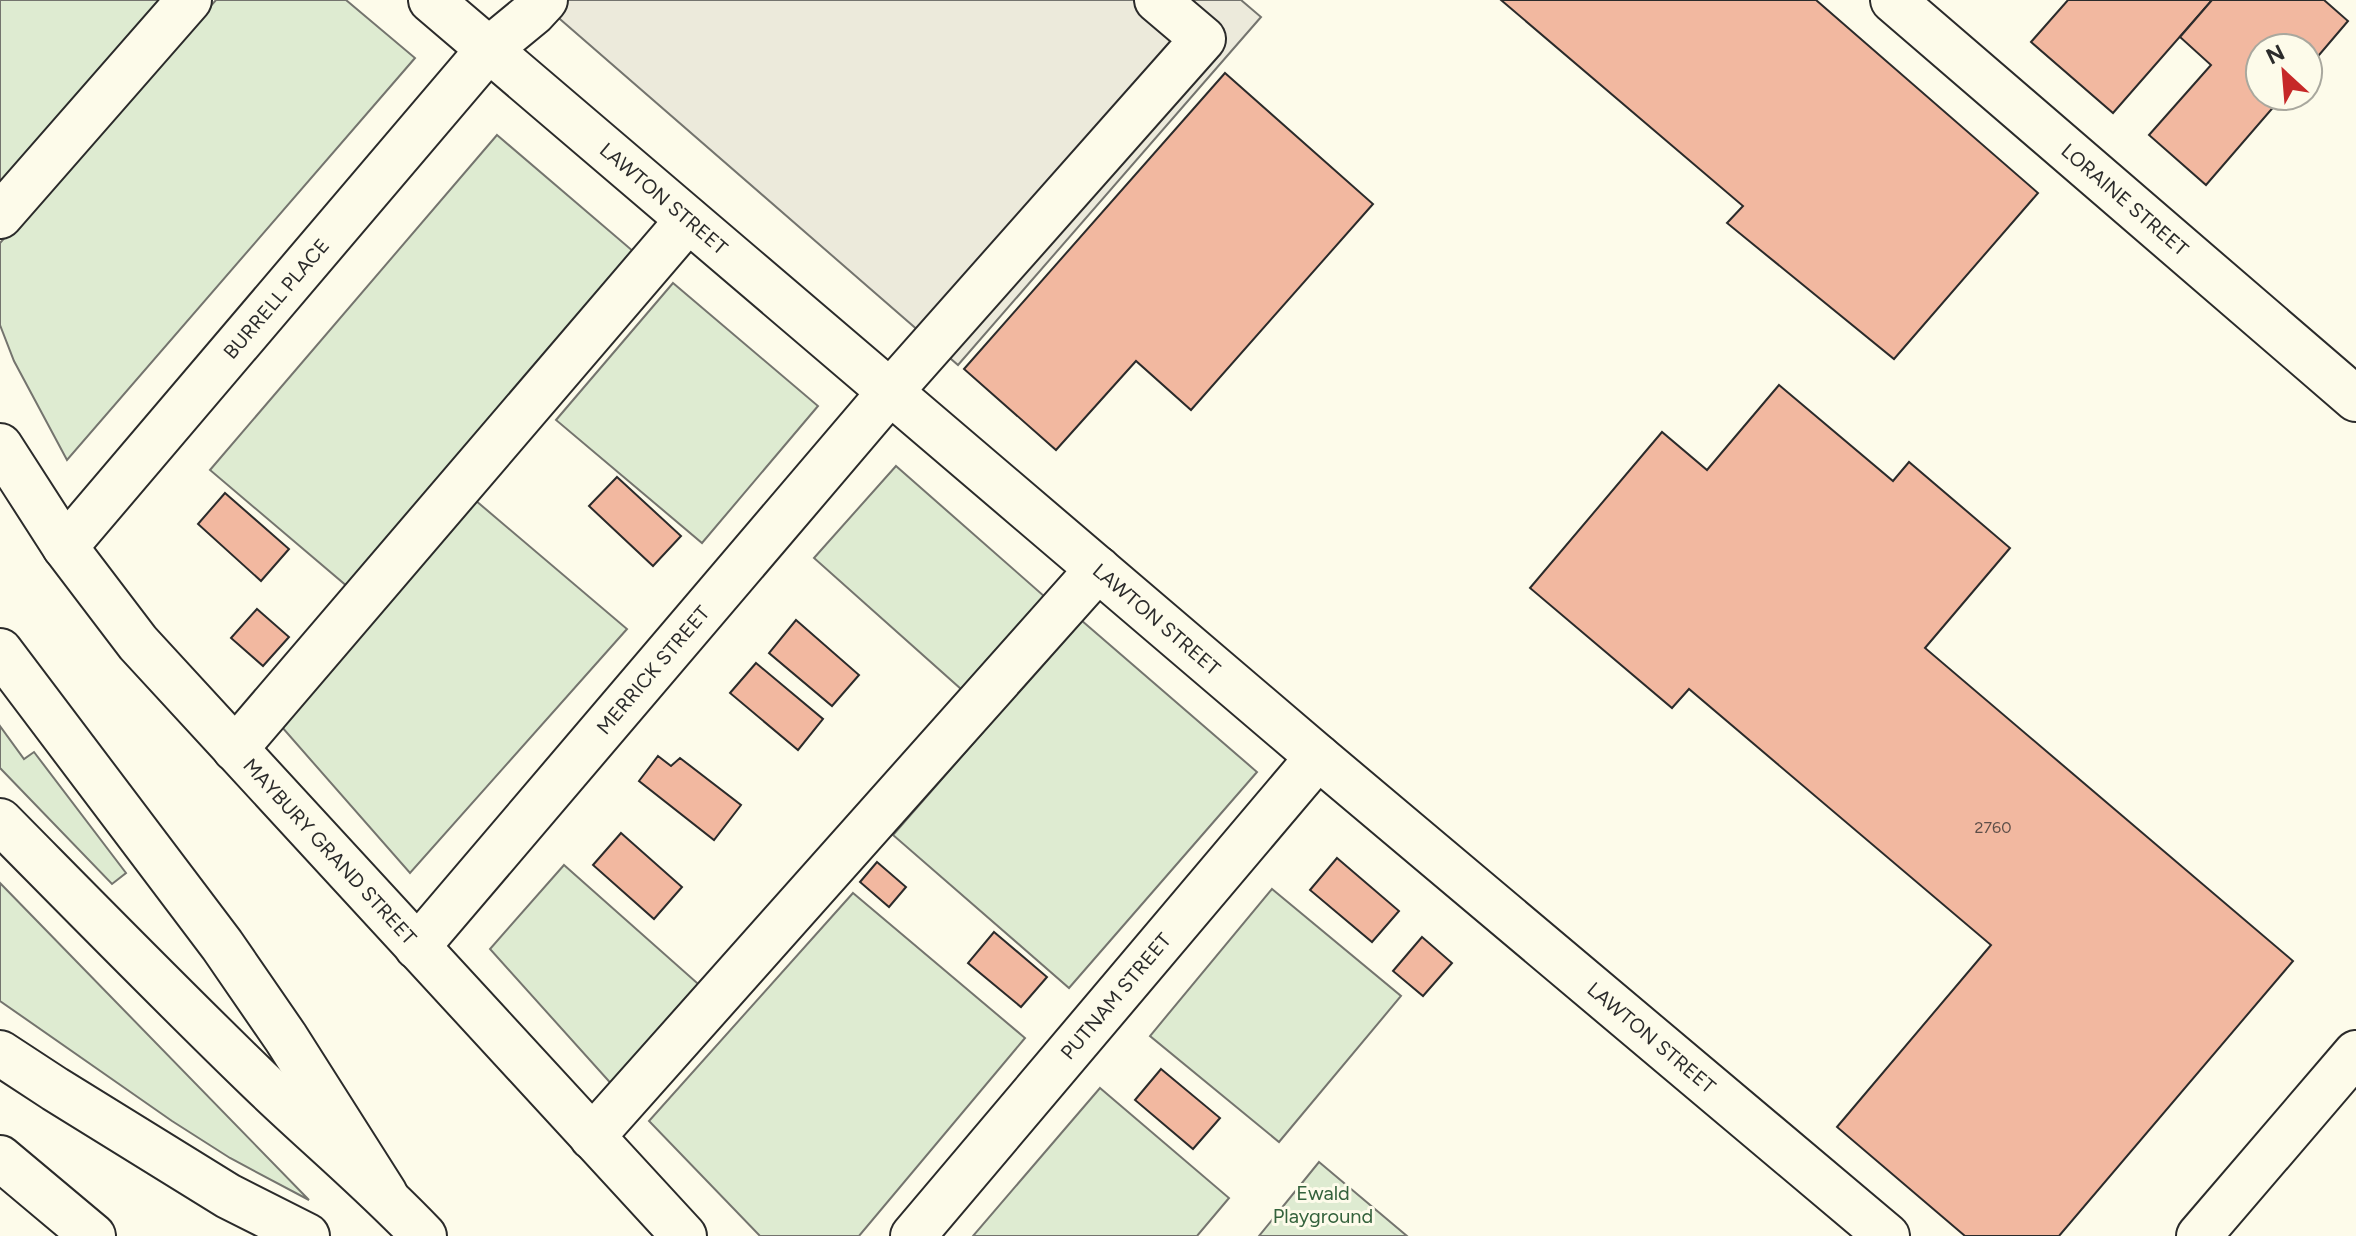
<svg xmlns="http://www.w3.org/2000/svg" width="2356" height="1236" viewBox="0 0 2356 1236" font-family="Figtree,sans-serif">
<rect width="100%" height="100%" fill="#fdfbea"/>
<!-- green -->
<g fill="#deebd1" stroke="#74746e" stroke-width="2">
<path d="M0,0H171L0,187Z"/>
<path d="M216,0H346L415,58L67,460L14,361L0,325V243Z"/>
<path d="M497,135L634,252L348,587L210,470Z"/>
<path d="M673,283L818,406L702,543L556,420Z"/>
<path d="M896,466L1053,604L970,697L814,558Z"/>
<path d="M475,500L627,629L410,873L281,726Z"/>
<path d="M1081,620L1257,772L1069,988L893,835Z"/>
<path d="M0,726L24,759L34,752L126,873L112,884L0,768Z"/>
<path d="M564,865L705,990L615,1088L490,949Z"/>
<path d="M0,883L309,1200L230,1158L172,1121L0,1001Z"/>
<path d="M1272,889L1401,996L1279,1142L1150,1036Z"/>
<path d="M853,893L1025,1038L859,1236H760L649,1121Z"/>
<path d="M1100,1088L1229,1198L1197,1236H973Z"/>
<path d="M1319,1162L1407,1236H1259Z"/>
</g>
<!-- parking -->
<path fill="#eceadb" stroke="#74746e" stroke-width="2" d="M538,0H1241L1261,17L958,365Z"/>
<!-- building -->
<g fill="#f2b8a0" stroke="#2b2b2b" stroke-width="2">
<path d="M1501,0H1816L2038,193L1894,359L1727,223L1743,206Z"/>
<path d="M2068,0H2212L2113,113L2031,42Z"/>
<path d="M2212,0H2324L2348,21L2308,68V48H2260V96H2283L2206,185L2149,135L2211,65L2180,37Z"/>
<path d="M1225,73L1373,204L1191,410L1136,361L1056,450L964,369Z"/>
<path d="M1779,385L1893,481L1909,462L2010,548L1925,648L2293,961L2059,1236H1965L1837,1127L1991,945L1689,689L1672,708L1530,588L1662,432L1707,470Z"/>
<path d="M617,477L681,536L653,566L589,506Z"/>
<path d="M225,493L289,549L261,581L198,524Z"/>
<path d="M257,609L289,637L263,666L231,638Z"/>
<path d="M796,620L859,675L832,706L769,653Z"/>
<path d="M756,663L823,719L798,750L730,693Z"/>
<path d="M658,756L671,766L680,758L741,805L714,840L639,781Z"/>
<path d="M621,833L682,887L654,919L593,865Z"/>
<path d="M1337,858L1399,911L1372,942L1310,890Z"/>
<path d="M877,862L906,887L889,907L860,882Z"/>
<path d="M994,932L1047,977L1021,1007L968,963Z"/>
<path d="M1422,937L1452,963L1423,996L1393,971Z"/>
<path d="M1161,1069L1220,1118L1193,1149L1135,1100Z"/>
</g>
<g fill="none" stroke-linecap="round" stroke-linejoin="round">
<defs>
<g id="minor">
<path id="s1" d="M431,0L1318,757L1887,1236"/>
<path id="s2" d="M1893,0L2356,399"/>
<path d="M0,216L189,0"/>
<path id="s3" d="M0,446L65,547L138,643L684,1236"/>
<path id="s4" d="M65,547L488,50L533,13L545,0"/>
<path d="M235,749L688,220"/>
<path id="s5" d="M417,947L890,392L1203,39L1157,0"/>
<path d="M592,1137L1098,569"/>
<path id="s6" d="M913,1236L1318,757"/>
</g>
<path id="major" d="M2199,1236L2356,1053"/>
<g id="highway">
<path d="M0,651L222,945L286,1038L385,1194"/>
<path d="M0,821C86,908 172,996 260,1081C314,1133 372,1181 424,1236"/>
<path d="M0,1053L55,1089L228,1196L307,1236"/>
<path d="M0,1158L93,1236"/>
</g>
</defs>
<!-- minor casing -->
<use href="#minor" stroke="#2b2b2b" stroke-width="48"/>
<!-- major casing -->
<use href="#major" stroke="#2b2b2b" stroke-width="48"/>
<!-- highway casing -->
<use href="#highway" stroke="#2b2b2b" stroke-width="48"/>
<!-- minor -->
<use href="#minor" stroke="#fdfbea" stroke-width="44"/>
<!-- major -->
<use href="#major" stroke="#fdfbea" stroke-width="44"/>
<!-- highway -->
<use href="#highway" stroke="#fdfbea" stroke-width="44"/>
</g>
<g text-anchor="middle" stroke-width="6" stroke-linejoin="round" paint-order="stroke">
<!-- number labels -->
<g font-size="16" fill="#5d4e48">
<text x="1993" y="833">2760</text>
</g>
<!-- street labels -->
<g font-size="20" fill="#2b2b2b" stroke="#fdfbea">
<text dy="7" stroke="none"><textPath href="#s2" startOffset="306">LORAINE STREET</textPath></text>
<text dy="7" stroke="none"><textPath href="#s1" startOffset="306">LAWTON STREET</textPath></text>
<text dy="7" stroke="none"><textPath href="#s4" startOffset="326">BURRELL PLACE</textPath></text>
<text dy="7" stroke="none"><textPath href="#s1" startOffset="954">LAWTON STREET</textPath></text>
<text dy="7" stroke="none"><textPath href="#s5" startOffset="364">MERRICK STREET</textPath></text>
<text dy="7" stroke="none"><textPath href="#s3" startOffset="524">MAYBURY GRAND STREET</textPath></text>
<text dy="7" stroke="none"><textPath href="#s6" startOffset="314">PUTNAM STREET</textPath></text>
<text dy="7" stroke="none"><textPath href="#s1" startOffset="1602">LAWTON STREET</textPath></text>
</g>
<!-- park labels -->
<g font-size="20" fill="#34623c" stroke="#fdfbea">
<text x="1323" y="1200">Ewald<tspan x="1323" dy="23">Playground</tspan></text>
</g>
</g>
<!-- north arrow -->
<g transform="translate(2284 72) rotate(334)"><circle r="38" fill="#fdfbea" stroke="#a9a89e" stroke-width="2"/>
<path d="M0-6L14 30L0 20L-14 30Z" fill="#c62828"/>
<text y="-12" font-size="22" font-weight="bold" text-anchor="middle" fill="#2b2b2b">N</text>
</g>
</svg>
